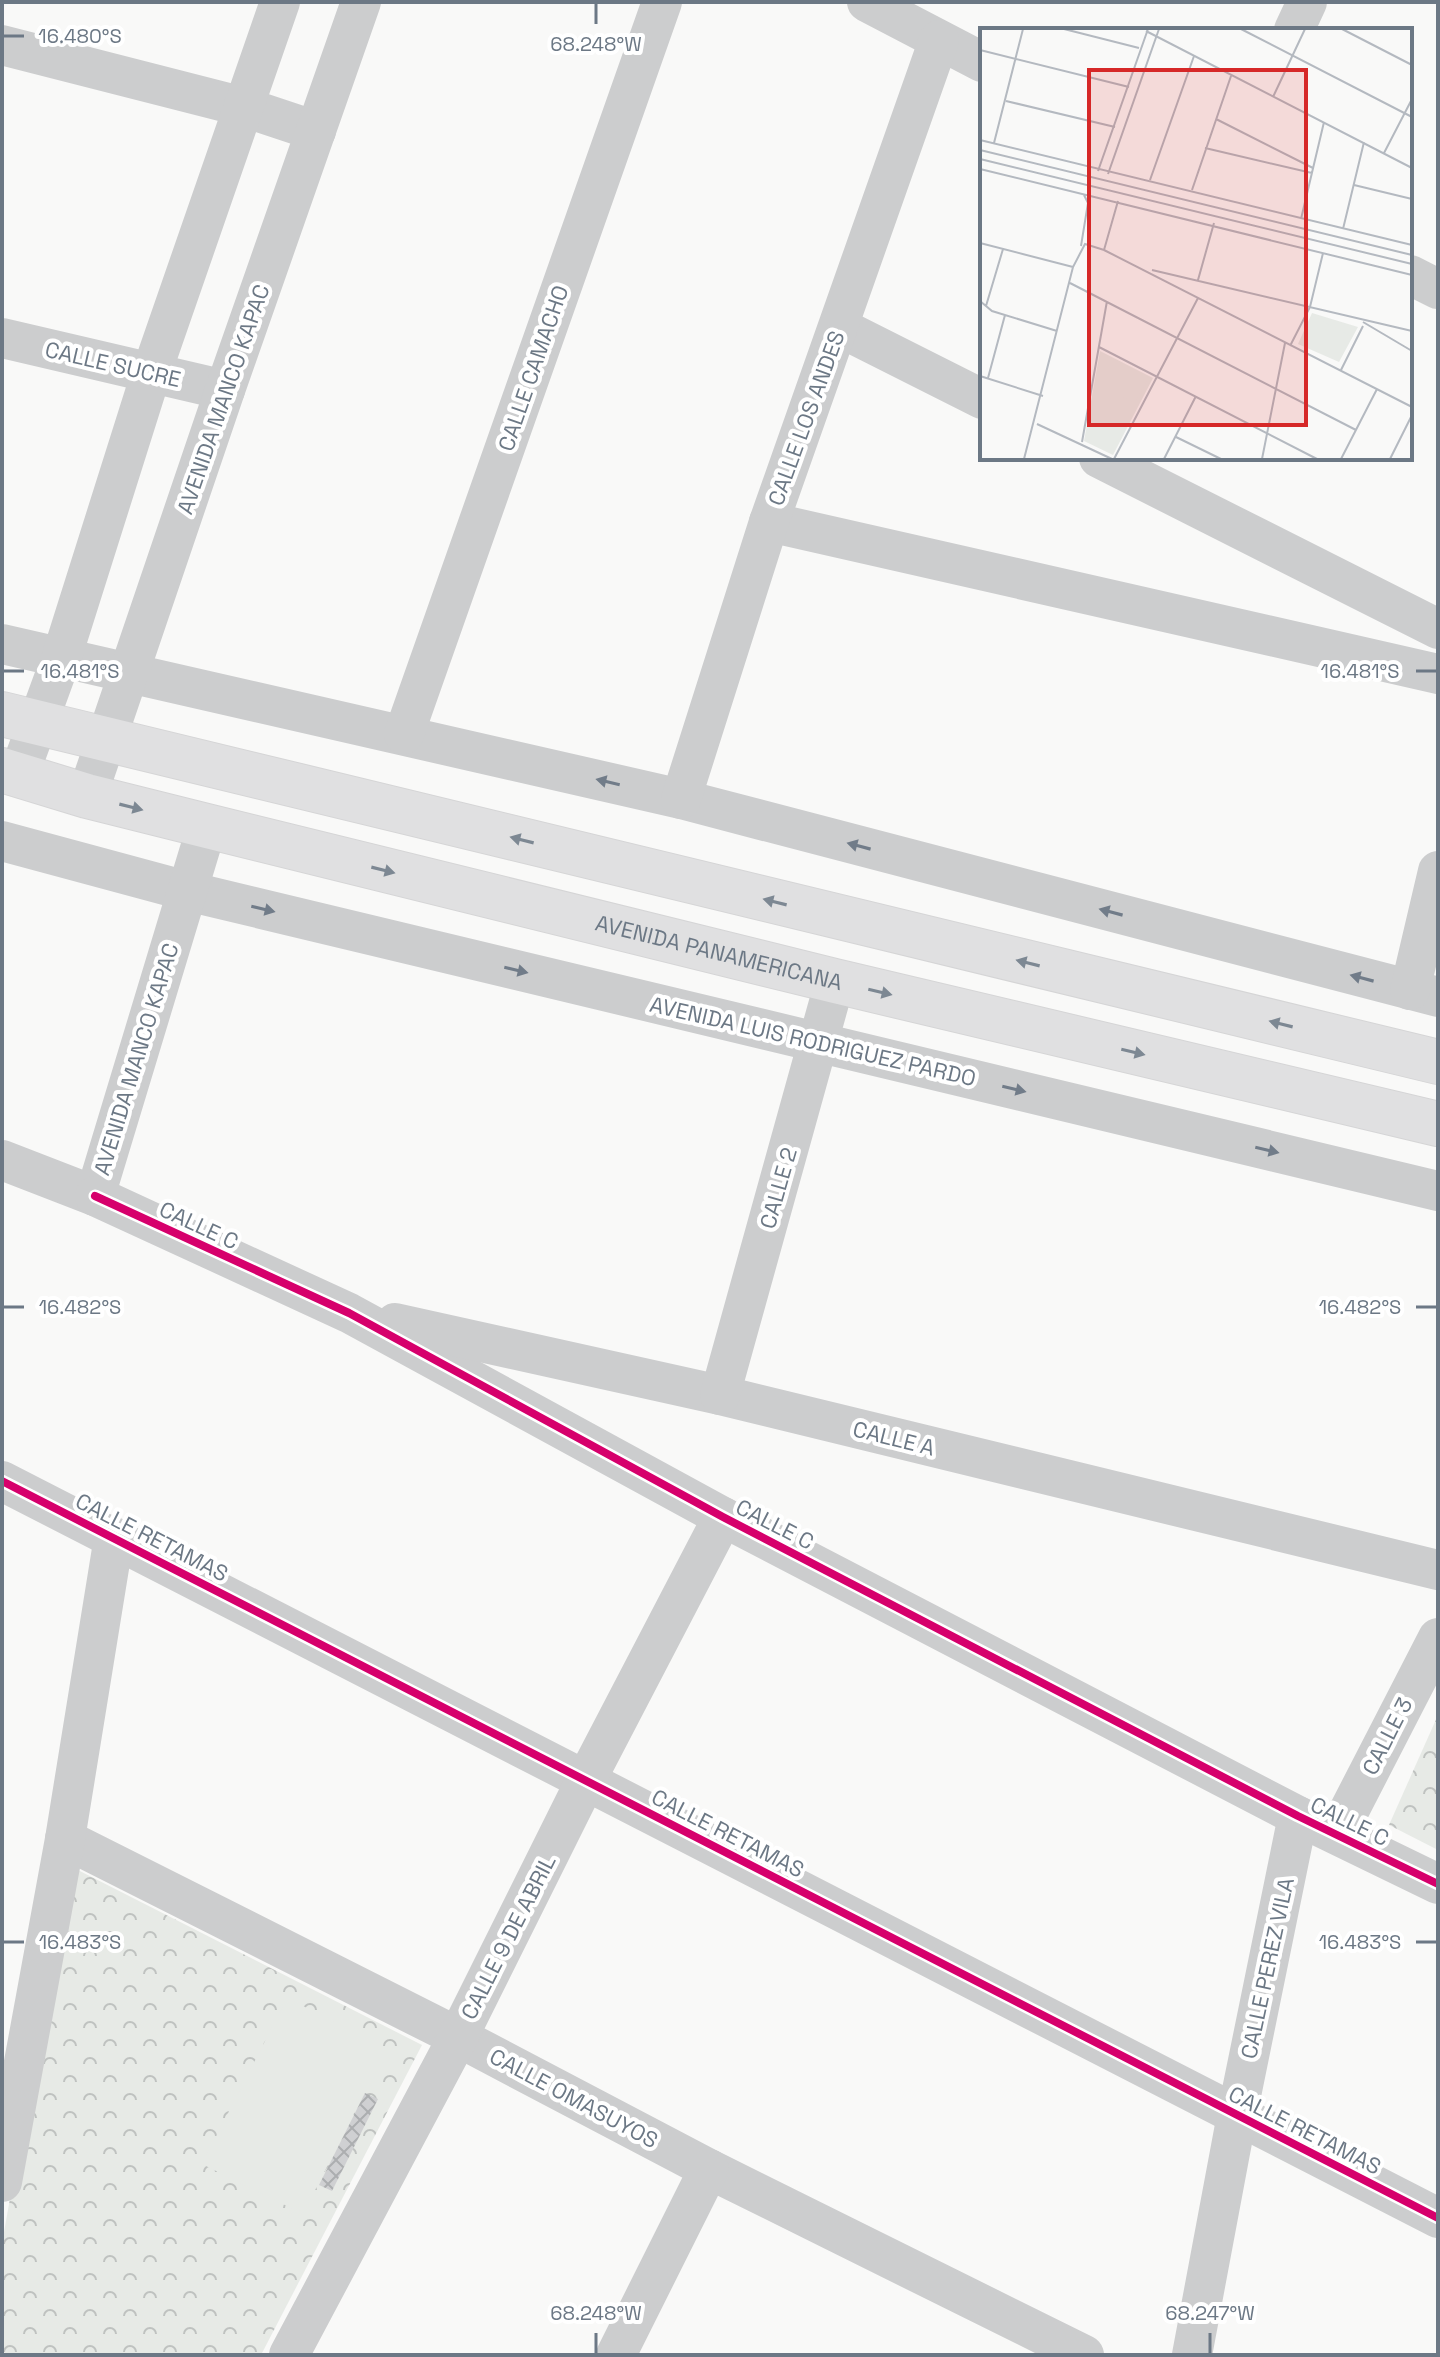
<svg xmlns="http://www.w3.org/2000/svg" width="1440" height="2357" viewBox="0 0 1440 2357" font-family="'Space Grotesk',sans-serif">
<defs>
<pattern id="park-crowns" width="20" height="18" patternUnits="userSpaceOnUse" patternTransform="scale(2)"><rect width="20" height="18" fill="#e7eae6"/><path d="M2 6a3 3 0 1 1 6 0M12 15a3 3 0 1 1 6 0" fill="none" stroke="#bfc2c0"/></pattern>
<pattern id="building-cross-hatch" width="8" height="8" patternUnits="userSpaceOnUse" patternTransform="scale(2)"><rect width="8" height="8" fill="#cfd0d2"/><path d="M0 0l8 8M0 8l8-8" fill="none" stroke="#acaeb0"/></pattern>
</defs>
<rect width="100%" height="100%" fill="#f9f9f8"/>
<!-- park -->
<g fill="url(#park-crowns)">
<path d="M1438,1715V1850L1389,1825Z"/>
<path d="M70,1866L422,2045L261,2355H2V2243Z"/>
</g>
<!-- pitch -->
<path fill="#e7eae6" d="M287,1998L387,2048L303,2214L202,2164Z"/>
<!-- building -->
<path fill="url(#building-cross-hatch)" d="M365,2093L378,2099L332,2191L319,2185Z"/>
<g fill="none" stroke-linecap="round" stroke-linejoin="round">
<defs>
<g id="trunk">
<path d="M2,714L1438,1062"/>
<path id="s1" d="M2,770L87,796L207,826L835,981L1438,1124"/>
</g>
</defs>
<!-- trunk casing -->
<use href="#trunk" stroke="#d5d5d6" stroke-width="46"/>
<!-- minor -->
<g stroke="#cccdce" stroke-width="40">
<path d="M867,2L982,62"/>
<path d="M1294,30L1307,2"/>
<path d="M2,45L244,107L316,131"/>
<path d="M1410,275L1438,289"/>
<path d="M839,327L982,399"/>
<path d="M2,338L225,390"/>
<path d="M1099,458L1438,629"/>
<path d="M769,522L1438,674"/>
<path d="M2,644L681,799L1438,997"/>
<path d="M404,734L662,2"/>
<path d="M19,774L61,659L151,374L280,2"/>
<path d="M87,796L225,390L361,2"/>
<path d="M681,799L769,522L939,40"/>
<path d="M2,841L187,891L1438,1191"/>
<path d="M1410,990L1438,871"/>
<path d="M2,1160L95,1196L207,826"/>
<path d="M95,1196L349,1313L723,1517L1298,1816L1438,1884"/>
<path d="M395,1323L720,1395L1438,1570"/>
<path d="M720,1395L835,981"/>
<path d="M2,1481L1438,2218"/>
<path d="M1337,1834L1438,1638"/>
<path d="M65,1839L458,2037L709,2169L1084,2355"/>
<path d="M2,2182L65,1839L114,1537"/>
<path d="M289,2355L458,2037L586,1780L723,1517"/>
<path d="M616,2355L709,2169"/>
<path d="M1192,2355L1237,2115L1298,1816"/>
</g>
<!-- trunk -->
<use href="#trunk" stroke="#e0e0e1" stroke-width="44"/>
<defs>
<g id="cycleway">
<path d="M95,1196L349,1313L723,1517L1298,1816L1438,1884"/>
<path d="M2,1481L1438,2218"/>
</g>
</defs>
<!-- cycleway casing -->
<use href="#cycleway" stroke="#fff" stroke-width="13"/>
<!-- cycleway -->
<use href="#cycleway" stroke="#d6006c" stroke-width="8"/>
</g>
<!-- one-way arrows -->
<defs><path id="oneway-solid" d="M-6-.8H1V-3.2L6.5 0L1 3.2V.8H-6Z" transform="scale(2)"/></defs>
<g fill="#717c89">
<use href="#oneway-solid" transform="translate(608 782) rotate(-167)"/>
<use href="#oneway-solid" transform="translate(859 846) rotate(-165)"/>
<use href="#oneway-solid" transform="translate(263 909) rotate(13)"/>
<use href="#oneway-solid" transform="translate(1111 912) rotate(-165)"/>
<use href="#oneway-solid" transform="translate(516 970) rotate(13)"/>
<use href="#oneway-solid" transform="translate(1362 978) rotate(-165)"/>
<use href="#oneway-solid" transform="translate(1014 1089) rotate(13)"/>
<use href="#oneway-solid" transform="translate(1267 1150) rotate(13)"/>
</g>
<g fill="#7d8893">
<use href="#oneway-solid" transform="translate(131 807) rotate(14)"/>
<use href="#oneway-solid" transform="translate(522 840) rotate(-166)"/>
<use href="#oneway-solid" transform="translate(383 870) rotate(14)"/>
<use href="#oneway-solid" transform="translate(775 902) rotate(-166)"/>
<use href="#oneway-solid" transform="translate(1028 963) rotate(-166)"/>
<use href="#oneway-solid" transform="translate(880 992) rotate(13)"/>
<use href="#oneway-solid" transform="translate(1281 1024) rotate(-166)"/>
<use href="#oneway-solid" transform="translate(1133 1052) rotate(13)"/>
</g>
<!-- ticks -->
<path fill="none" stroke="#6c7885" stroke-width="3" d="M596,4V24M4,36H24M4,671H24M1416,671H1436M4,1307H24M1416,1307H1436M4,1942H24M1416,1942H1436M596,2333V2353M1210,2333V2353"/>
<g text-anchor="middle" stroke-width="8" stroke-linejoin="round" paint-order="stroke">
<!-- street labels -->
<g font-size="22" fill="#6c7885" stroke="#fff">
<text transform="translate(113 364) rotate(13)" y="8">CALLE SUCRE</text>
<text transform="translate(533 368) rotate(-71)" y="8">CALLE CAMACHO</text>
<text transform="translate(223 399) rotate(-71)" y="8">AVENIDA MANCO KAPAC</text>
<text transform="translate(806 418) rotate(-70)" y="8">CALLE LOS ANDES</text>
<text dy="8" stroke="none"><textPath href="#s1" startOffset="740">AVENIDA PANAMERICANA</textPath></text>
<text transform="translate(813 1041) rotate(13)" y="8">AVENIDA LUIS RODRIGUEZ PARDO</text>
<text transform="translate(136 1059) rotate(-73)" y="8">AVENIDA MANCO KAPAC</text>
<text transform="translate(778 1188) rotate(-74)" y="8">CALLE 2</text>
<text transform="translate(199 1225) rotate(25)" y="8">CALLE C</text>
<text transform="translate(894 1438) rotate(14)" y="8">CALLE A</text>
<text transform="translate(775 1524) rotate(27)" y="8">CALLE C</text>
<text transform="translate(152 1537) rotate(27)" y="8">CALLE RETAMAS</text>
<text transform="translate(1387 1736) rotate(-63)" y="8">CALLE 3</text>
<text transform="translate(1350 1821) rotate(26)" y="8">CALLE C</text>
<text transform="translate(728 1833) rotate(27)" y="8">CALLE RETAMAS</text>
<text transform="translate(508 1937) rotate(-63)" y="8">CALLE 9 DE ABRIL</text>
<text transform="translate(1267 1968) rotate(-78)" y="8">CALLE PEREZ VILA</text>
<text transform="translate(574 2098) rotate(28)" y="8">CALLE OMASUYOS</text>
<text transform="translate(1305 2130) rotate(27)" y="8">CALLE RETAMAS</text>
</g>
</g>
<!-- overview -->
<g transform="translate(980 28)">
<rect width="432" height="432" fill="#f9f9f8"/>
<path d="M332,285L378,299L359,334L318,316ZM120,323L173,350L133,427L104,413Z" fill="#e7eae6"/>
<path d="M337,290L371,308L359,331L325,314ZM152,342L168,350L155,375L140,368Z" fill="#e7eae6"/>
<path fill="none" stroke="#b4b9c0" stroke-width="2" d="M84,1L159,20M261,1L432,89M362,1L432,37M166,3L432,140M0,22L149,59M293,69L325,1M26,73L135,99M236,91L333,140M0,112L432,217M14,115L43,1M225,120L332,145M0,122L432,227M404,125L432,71M0,131L432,236M0,141L432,247M118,143L168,1M128,146L179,1M170,152L214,28M374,157L432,171M212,162L251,48M321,191L344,94M363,201L384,114M0,215L93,239M101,218L108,175L104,167M124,222L432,379M172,242L432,303M218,252L234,195M90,255L376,402M0,273L12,283L77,303M6,278L23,221M383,294L432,323M310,318L330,279L343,225M119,319L337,431M361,342L383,298M0,348L63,368M8,350L25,287M57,396L132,431M196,409L241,431M102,414L127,273M44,431L93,239L105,216L124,222L138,173M134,431L218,270M184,431L216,368M282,431L305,315M361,431L397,361M410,431L432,387"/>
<path fill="#d62828" fill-opacity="0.15" stroke="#d62828" stroke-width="4" d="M109,42H326V397H109Z"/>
<rect width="432" height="432" fill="none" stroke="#6c7885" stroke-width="4"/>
</g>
<g font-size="20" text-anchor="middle" fill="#6c7885" stroke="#fff" stroke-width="8" stroke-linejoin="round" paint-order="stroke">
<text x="80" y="43">16.480°S</text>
<text x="596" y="51">68.248°W</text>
<text x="80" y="678">16.481°S</text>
<text x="1360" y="678">16.481°S</text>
<text x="80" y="1314">16.482°S</text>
<text x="1360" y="1314">16.482°S</text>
<text x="80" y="1949">16.483°S</text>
<text x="1360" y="1949">16.483°S</text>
<text x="596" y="2320">68.248°W</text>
<text x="1210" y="2320">68.247°W</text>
</g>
<!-- border -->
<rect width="1440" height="2357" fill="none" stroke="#6c7885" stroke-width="8"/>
</svg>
